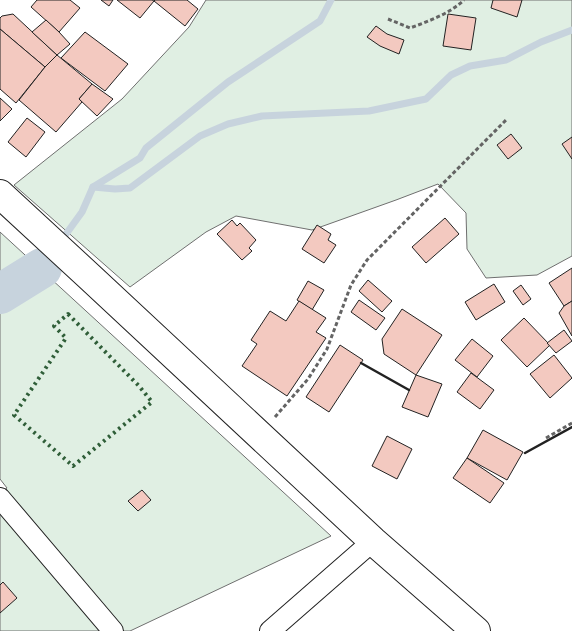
<svg xmlns="http://www.w3.org/2000/svg" width="572" height="631" viewBox="0 0 572 631" font-family="Inter,sans-serif">
<rect width="100%" height="100%" fill="#fff"/>
<!-- green -->
<g fill="#e0efe3" stroke="#6f6f6f">
<path d="M206,0H572V256L537,275L486,278L467,249L466,213L438,184L396,200L312,230L236,216L206,232L130,287L14,185L122,99L189,27Z"/>
<path d="M0,232L331,536L130,631H0V493L7,488L0,479Z"/>
</g>
<g fill="none" stroke-linecap="round" stroke-linejoin="round">
<!-- stream -->
<g stroke="#c7d3dd" stroke-width="7">
<path d="M93,187L115,189L130,188L200,136L228,124L262,116L369,111L426,99L451,75L470,66L506,60L541,42L572,30"/>
<path d="M61,241L82,212L93,187L140,158L146,148L228,82L320,21L331,0"/>
<path d="M42,268L54,250"/>
</g>
<!-- river -->
<path stroke="#c7d3dd" stroke-width="40" d="M0,294L42,268"/>
</g>
<!-- building -->
<g fill="#f3c9c0" stroke="#222">
<path d="M37,0H70L80,8L59,32L31,7Z"/>
<path d="M101,0H113L109,6Z"/>
<path d="M117,0H152L154,1L140,18Z"/>
<path d="M155,0H187L198,9L185,26L154,1Z"/>
<path d="M493,0H522L517,17L491,8Z"/>
<path d="M13,14L57,55L45,67L0,29V18L2,16Z"/>
<path d="M448,14L476,18L471,50L443,46Z"/>
<path d="M46,20L59,32L70,44L57,55L32,32Z"/>
<path d="M376,26L387,34L404,40L399,54L380,46L367,37Z"/>
<path d="M0,29L45,67L16,103L0,89Z"/>
<path d="M85,32L128,64L105,91L61,58Z"/>
<path d="M57,55L92,84L79,99L82,102L56,132L19,100L45,67Z"/>
<path d="M92,84L113,99L97,116L79,99Z"/>
<path d="M0,98L12,109L0,121Z"/>
<path d="M27,118L45,132L26,157L8,142Z"/>
<path d="M511,134L522,148L508,159L497,145Z"/>
<path d="M572,137V159L562,144Z"/>
<path d="M445,218L459,234L426,263L412,247Z"/>
<path d="M232,220L237,226L240,223L256,240L249,248L252,251L242,260L217,234Z"/>
<path d="M317,225L331,234L328,240L336,245L324,263L302,249Z"/>
<path d="M572,268V301L564,306L549,283Z"/>
<path d="M368,280L392,301L382,312L359,291Z"/>
<path d="M308,281L324,290L312,310L297,300Z"/>
<path d="M494,284L505,302L476,320L465,302Z"/>
<path d="M521,285L531,299L523,305L513,291Z"/>
<path d="M359,300L385,318L376,330L351,312Z"/>
<path d="M299,301L326,318L316,332L326,338L287,396L242,366L257,344L251,340L270,311L286,321Z"/>
<path d="M572,301V336L559,313L564,306Z"/>
<path d="M402,309L442,335L416,375L384,354L382,339Z"/>
<path d="M524,318L550,345L527,367L501,340Z"/>
<path d="M564,330L572,341L556,353L547,343Z"/>
<path d="M472,339L493,356L477,377L455,360Z"/>
<path d="M340,345L363,360L329,412L306,397Z"/>
<path d="M554,355L572,378L550,398L530,374Z"/>
<path d="M471,373L494,390L480,409L457,392Z"/>
<path d="M416,375L442,384L428,417L402,407Z"/>
<path d="M483,430L523,452L507,480L467,458Z"/>
<path d="M387,436L412,449L397,479L372,466Z"/>
<path d="M467,458L504,483L490,503L453,478Z"/>
<path d="M142,490L151,500L138,511L128,501Z"/>
<path d="M3,582L17,598L0,613V585Z"/>
</g>
<g fill="none" stroke-linecap="round" stroke-linejoin="round">
<defs>
<g id="street">
<path d="M0,498L113,631"/>
<path d="M270,631L373,541"/>
</g>
<path id="primary" d="M0,194L92,279L373,541L476,631"/>
</defs>
<!-- street casing -->
<use href="#street" stroke="#222" stroke-width="22"/>
<!-- primary casing -->
<use href="#primary" stroke="#222" stroke-width="30"/>
<!-- path -->
<g stroke="#646464" stroke-width="3" stroke-dasharray="4 2.5" stroke-linecap="butt">
<path d="M388,19L410,28C429,21 449,14 464,0"/>
<path d="M275,417L308,379L327,349L351,285L367,260L507,119"/>
<path d="M546,438L572,423"/>
</g>
<!-- street -->
<use href="#street" stroke="#fff" stroke-width="20"/>
<!-- primary -->
<use href="#primary" stroke="#fff" stroke-width="28"/>
<!-- hedge -->
<path stroke="#2f5e38" stroke-width="4" stroke-dasharray="2.5 4" stroke-linecap="butt" d="M68,314L139,386L152,402L73,466L14,415L66,338L54,326Z"/>
<!-- wall -->
<g stroke="#222" stroke-width="2.5">
<path d="M361,363L409,390"/>
<path d="M525,453L572,427"/>
</g>
</g>
</svg>
